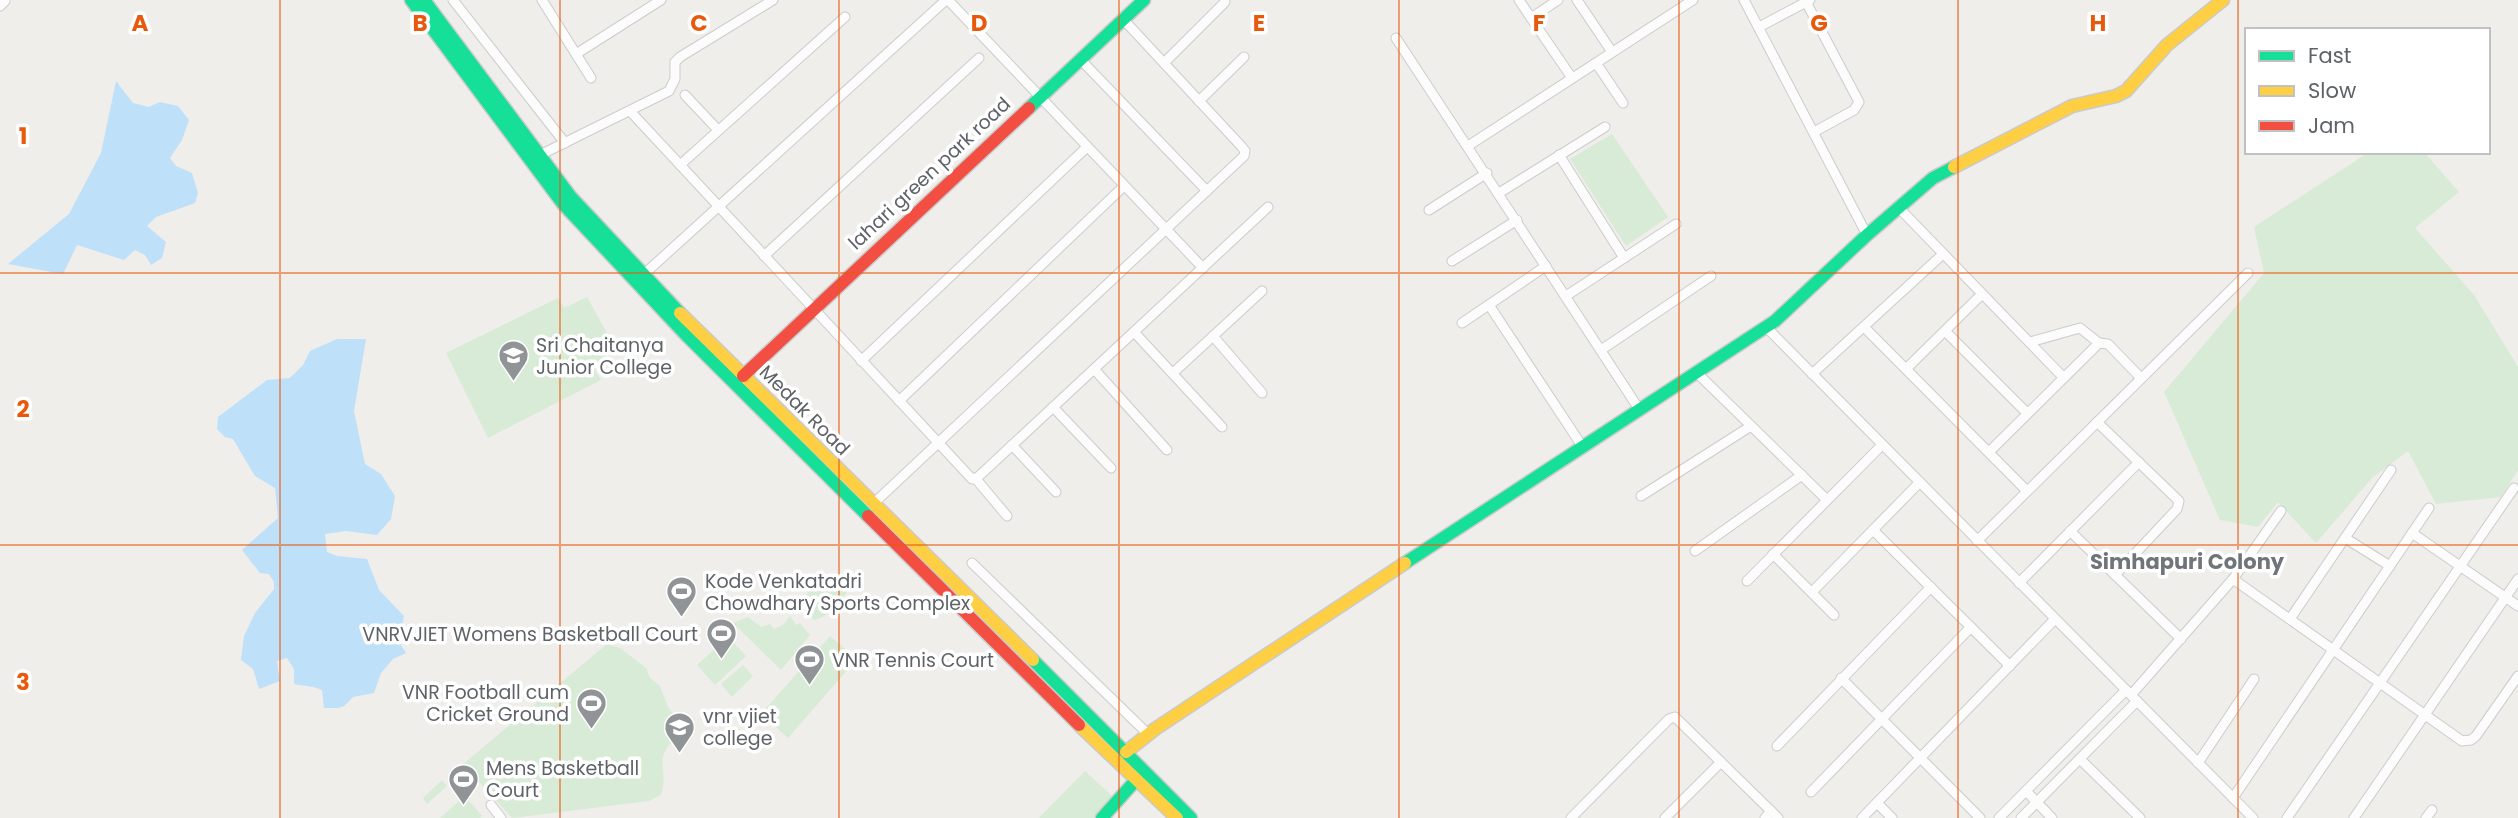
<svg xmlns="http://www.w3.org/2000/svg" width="2518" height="818" viewBox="0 0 2518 818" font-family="Poppins,sans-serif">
<rect width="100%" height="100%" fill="#efeeea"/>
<!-- green -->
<g fill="#d8ebd6">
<path d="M1612,134L1668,217L1626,246L1570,159Z"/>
<path d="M2369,152H2424L2459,192L2415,228L2474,295L2518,367V470L2501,497L2436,504L2408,451L2372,478L2316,543L2278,502L2258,527L2220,520L2164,392L2264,273L2254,227Z"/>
<path d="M587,297L617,351L591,364L601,380L488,438L446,353L558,298L564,308Z"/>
<path d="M819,576C831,577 843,580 847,592C839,604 829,616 815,620L808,616C805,600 805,586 819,576Z"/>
<path d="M790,616L796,625L800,623L810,635L781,670L733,623L748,617L761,627L770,624L774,629L783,625Z"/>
<path d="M830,636L857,659L788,738L761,714Z"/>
<path d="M728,637L746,656L715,685L697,665Z"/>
<path d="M607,644L620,648L646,668L650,678L660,686L668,707L681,725L679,735C650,760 670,767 661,795L649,801L512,818L463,764Z"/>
<path d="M743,665L753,676L732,697L721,684Z"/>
<path d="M1085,771L1112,796L1095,818H1039Z"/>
<path d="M442,780L447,786L427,804L423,798Z"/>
<path d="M465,796L482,816L480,818H440Z"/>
</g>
<!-- water -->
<g fill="#bfe0f9">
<path d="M116,81L133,103L149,107L160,102L178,106L189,120L182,140L170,158L176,166L192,173L198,193L195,203L156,217L147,226L166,242L162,258L151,265L145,255L135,250L124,260L77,245L63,274L8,264L69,214L101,153Z"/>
<path d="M337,339H366L354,411L365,464L381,474L395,496L391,519L377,535L346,531L325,534L327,552L337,556L367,559L379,590L404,616L399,642L406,653L393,659L381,673L374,693L353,697L344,706L338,708H324L322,690C313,686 304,686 294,684V669L287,658L277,661L280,681L259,689L253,669L241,660L244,636L255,613L274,589V582L269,574L260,573L242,550L278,518L275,488L255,476L233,439L225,437L217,429L218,417L267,380L290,378L303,365L310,351Z"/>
</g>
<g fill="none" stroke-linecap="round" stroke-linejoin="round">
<defs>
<g id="street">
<path d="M453,0L565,143"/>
<path d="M542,0L591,78"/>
<path d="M948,0L1203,268"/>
<path d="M1519,0L1531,18"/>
<path d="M1558,0L1531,18L1572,78"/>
<path d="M1577,0L1612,52"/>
<path d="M1744,0L1867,235"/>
<path d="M1806,2L1859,102L1854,110L1814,132"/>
<path d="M0,6L5,1"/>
<path d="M1759,27L1810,0"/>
<path d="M1396,38L1639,409"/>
<path d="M576,54L661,0"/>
<path d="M1080,59L1207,191"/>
<path d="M1164,63L1225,2"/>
<path d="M1596,63L1623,103"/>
<path d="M685,95L718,130"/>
<path d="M1199,101L1244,57"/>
<path d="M630,111L972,479L978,477L1268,207"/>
<path d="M1468,146L1693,0"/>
<path d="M540,155L669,91L675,79V62L680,57L773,0"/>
<path d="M1559,155L1624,258L1566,296"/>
<path d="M680,165L845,17"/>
<path d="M1499,193L1605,127"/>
<path d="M1898,207L2063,377"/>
<path d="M1429,210L1487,173"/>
<path d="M764,256L979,58"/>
<path d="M1624,258L1676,224"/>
<path d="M1452,261L1517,220"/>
<path d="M642,276L946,0"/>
<path d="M1489,305L1582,446"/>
<path d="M1462,323L1546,266"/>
<path d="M1766,327L2253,818"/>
<path d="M1864,327L2027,491"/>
<path d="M1945,331L2027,413"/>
<path d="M1134,332L1222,427"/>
<path d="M1213,336L1262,393"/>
<path d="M2030,342L2080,328L2099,343"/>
<path d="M1601,350L1711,276"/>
<path d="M861,361L1087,147"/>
<path d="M1094,369L1167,450"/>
<path d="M1906,369L1982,294"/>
<path d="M1696,372L1827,500"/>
<path d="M1173,373L1262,291"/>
<path d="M1812,374L1943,254"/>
<path d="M899,401L1124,186"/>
<path d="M1053,407L1111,468"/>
<path d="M2097,422L2179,501L2177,509L2115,575"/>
<path d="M1012,445L1056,492"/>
<path d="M1989,452L2099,343L2108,344L2141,378"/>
<path d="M976,479L1007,516"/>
<path d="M1641,496L1751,426"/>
<path d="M873,504L1244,156L1245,151L1242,147L1122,18"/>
<path d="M1873,530L2010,666"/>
<path d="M2070,531L2181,639"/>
<path d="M2412,533L2518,606"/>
<path d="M2345,538L2390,566"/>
<path d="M1977,541L2248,273"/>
<path d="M1695,551L1802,475"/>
<path d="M1773,554L1834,615"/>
<path d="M972,563L1148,734"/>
<path d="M2233,579L2281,511"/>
<path d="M1747,581L1882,445"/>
<path d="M2019,583L2139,462"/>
<path d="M1812,592L1920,482"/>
<path d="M2290,619L2391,470"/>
<path d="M1841,678L1980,818"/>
<path d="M2131,695L2233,579L2462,741L2471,740L2476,736L2518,676"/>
<path d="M1777,746L1931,587"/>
<path d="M2080,759L2140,818"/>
<path d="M2198,763L2254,679"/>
<path d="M2026,791L2052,818"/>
<path d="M1811,792L1971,627"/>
<path d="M2233,798L2429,508"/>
<path d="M1877,803L1892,818"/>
<path d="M491,805L501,818"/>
<path d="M1571,818L1669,719L1675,717L1771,811"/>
<path d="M1665,818L1721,762"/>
<path d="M1765,818L1771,811L1778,818"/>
<path d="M1862,818L2055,619"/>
<path d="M1999,818L2126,690"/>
<path d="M2021,818L2137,701"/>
<path d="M2287,818L2514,488"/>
<path d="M2354,818L2518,579"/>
<path d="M2426,818L2432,810"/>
</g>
<g id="fast">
<path d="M411,0L563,204L687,336L868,516"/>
<path d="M424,0L571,197L680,313"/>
<path d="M1029,108L1144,0"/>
<path d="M1405,563L1775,321L1867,235L1933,178L1954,167"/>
<path d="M1033,660L1191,818"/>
<path d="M1102,818L1136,780"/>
</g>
<g id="slow">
<path d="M1954,167L2072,106L2116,96L2126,91L2167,45L2223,0"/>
<path d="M680,313L1033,660"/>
<path d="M1079,725L1177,818"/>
<path d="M1126,752L1155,729L1405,563"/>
</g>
<g id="jam">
<path d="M743,376L1029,108"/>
<path d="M868,516L1079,725"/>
</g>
</defs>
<!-- street casing -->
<use href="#street" stroke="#cbcccc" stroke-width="11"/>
<!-- fast casing -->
<use href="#fast" stroke="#cacacb" stroke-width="15"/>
<!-- slow casing -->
<use href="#slow" stroke="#cacacb" stroke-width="15"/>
<!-- jam casing -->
<use href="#jam" stroke="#cacacb" stroke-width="15"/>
<!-- street -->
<use href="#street" stroke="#fdfcfc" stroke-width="9"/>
<!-- fast -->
<use href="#fast" stroke="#16e098" stroke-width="12"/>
<!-- slow -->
<use href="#slow" stroke="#ffcf43" stroke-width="12"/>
<!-- jam -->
<use href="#jam" stroke="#f24e42" stroke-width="12"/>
</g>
<!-- grid -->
<path fill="none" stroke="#e8590c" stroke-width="2" stroke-opacity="0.55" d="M280,0V818M560,0V818M839,0V818M1119,0V818M1399,0V818M1679,0V818M1958,0V818M2238,0V818M0,273H2518M0,545H2518"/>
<!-- icons -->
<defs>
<symbol id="university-pin" viewBox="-11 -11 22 30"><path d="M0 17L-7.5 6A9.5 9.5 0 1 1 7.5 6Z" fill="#919496" stroke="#fff"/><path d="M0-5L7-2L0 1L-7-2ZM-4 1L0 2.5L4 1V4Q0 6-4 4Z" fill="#fff"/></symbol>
<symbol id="stadium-pin" viewBox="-11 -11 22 30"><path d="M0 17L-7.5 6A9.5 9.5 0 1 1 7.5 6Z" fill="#919496" stroke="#fff"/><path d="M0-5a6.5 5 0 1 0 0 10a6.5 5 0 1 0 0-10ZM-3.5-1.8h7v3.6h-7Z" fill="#fff"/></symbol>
</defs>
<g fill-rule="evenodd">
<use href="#university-pin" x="496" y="338" width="35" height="47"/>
<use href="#stadium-pin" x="664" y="574" width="35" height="47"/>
<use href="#stadium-pin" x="704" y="616" width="35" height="47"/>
<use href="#stadium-pin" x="792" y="642" width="35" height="47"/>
<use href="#stadium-pin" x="574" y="686" width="35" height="47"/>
<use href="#university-pin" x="662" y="710" width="35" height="47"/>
<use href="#stadium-pin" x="446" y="762" width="35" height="47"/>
</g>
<g text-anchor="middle" stroke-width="7" stroke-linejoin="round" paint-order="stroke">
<!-- street labels -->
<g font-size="19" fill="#5f6368" stroke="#fff">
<text transform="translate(929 173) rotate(-43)" y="7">lahari green park road</text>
<text transform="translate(805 410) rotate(45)" y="7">Medak Road</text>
</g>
<!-- poi labels -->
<g font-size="19" fill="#5f6368" stroke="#fff" text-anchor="start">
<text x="536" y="352">Sri Chaitanya<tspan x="536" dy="22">Junior College</tspan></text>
<text x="705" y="588">Kode Venkatadri<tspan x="705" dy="22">Chowdhary Sports Complex</tspan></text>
<text x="698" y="641" text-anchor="end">VNRVJIET Womens Basketball Court</text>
<text x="832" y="667">VNR Tennis Court</text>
<text x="569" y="699" text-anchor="end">VNR Football cum<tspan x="569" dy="22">Cricket Ground</tspan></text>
<text x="703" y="723">vnr vjiet<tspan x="703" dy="22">college</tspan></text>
<text x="486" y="775">Mens Basketball<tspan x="486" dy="22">Court</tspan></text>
</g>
<!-- neighbourhood labels -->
<g font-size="21" font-weight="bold" fill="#70757a" stroke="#fff">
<text x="2187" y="569">Simhapuri Colony</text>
</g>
</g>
<g font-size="23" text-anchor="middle" font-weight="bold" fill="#e8590c" stroke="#fff" stroke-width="7" stroke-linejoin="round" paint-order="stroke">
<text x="140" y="31">A</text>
<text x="420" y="31">B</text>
<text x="699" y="31">C</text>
<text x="979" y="31">D</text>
<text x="1259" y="31">E</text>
<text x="1539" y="31">F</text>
<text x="1819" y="31">G</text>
<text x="2098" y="31">H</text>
<text x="23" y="144">1</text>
<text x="23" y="417">2</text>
<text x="23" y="690">3</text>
</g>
<!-- legend -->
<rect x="2245" y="28" width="245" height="126" fill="#ffffff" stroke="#bfc1c3" stroke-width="2"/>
<rect x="2259" y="51" width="35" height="10" fill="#16e098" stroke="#bfc1c3" stroke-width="2"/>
<text x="2308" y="63" font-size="21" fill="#5f6368">Fast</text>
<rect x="2259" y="86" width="35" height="10" fill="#ffcf43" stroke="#bfc1c3" stroke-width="2"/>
<text x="2308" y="98" font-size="21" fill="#5f6368">Slow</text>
<rect x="2259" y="121" width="35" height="10" fill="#f24e42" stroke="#bfc1c3" stroke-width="2"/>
<text x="2308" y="133" font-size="21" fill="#5f6368">Jam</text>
</svg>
